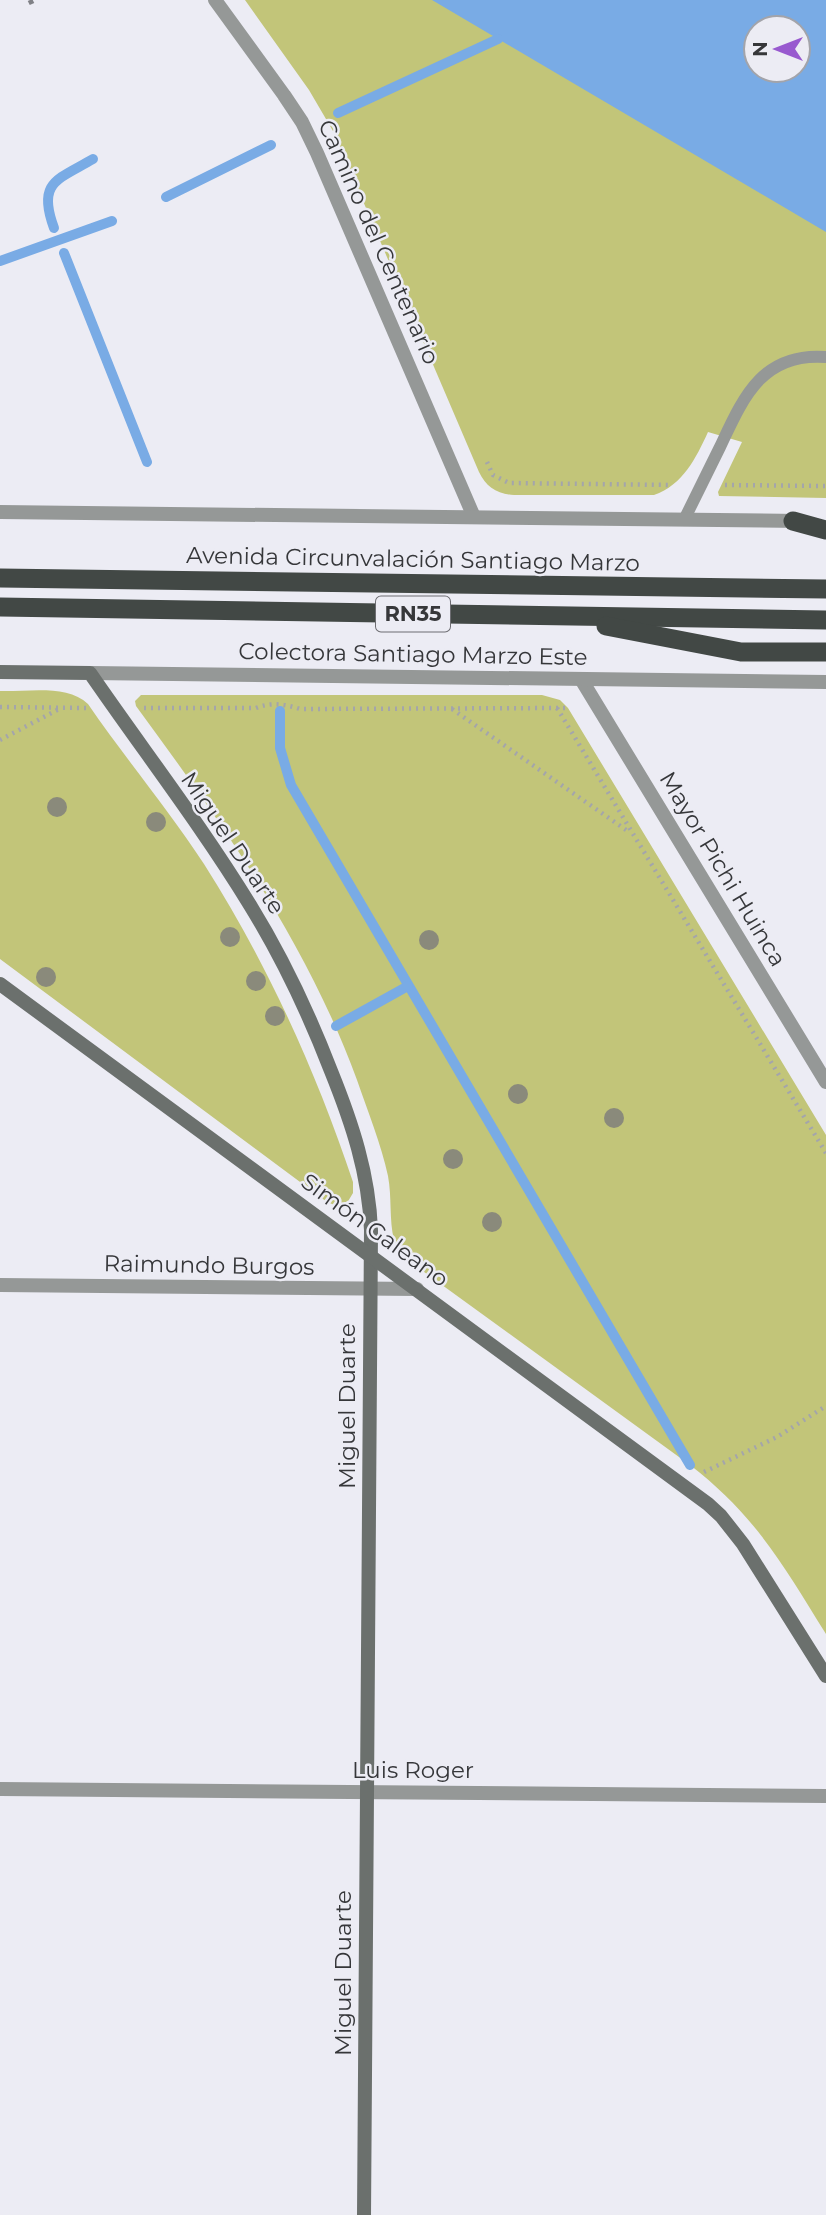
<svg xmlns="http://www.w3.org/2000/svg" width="826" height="2215" viewBox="0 0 826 2215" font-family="Montserrat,sans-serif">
<rect width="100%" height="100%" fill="#ececf4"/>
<!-- green -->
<g fill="#c2c579" fill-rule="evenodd">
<path d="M245,0H826V498L719,496L718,492L742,442L708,432C696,458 683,485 654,495H514C497,494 486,487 479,472L333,131L309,90ZM756,28H798V70H756Z"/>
<path d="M0,691C28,692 67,684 88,704C125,758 168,809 204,864C267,963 316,1071 353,1182V1193L347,1203L337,1206L327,1202L0,959Z"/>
<path d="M141,695H542L560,700L568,708L826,1135V1634C783,1565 756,1516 690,1465L409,1261C402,1255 396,1249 394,1240C389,1220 392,1197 388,1176C381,1144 368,1112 357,1080C307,943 222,823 136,706L135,701Z"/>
</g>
<!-- water -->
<path fill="#79abe5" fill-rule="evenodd" d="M432,0H826V232ZM756,28H798V70H756Z"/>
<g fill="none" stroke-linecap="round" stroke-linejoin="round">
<!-- stream -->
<g stroke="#79abe5" stroke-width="10">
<path d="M338,113L498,39"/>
<path d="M166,197L271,145"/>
<path d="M54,228C37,182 57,180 93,159"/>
<path d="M64,253L147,462"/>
<path d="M0,261L112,221"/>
<path d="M280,711V748L291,785L690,1465"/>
<path d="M336,1026L408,986"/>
</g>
<!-- path -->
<g stroke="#a4a5ab" stroke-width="4.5" stroke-dasharray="2 5" stroke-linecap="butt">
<path d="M487,462L493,475L509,483L672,485"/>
<path d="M725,485L826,486"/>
<path d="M0,707L87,708"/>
<path d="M144,708H256C271,702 285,704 300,709L568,708"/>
<path d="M557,708L826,1153"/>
<path d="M452,709L629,832"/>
<path d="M0,740L61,708"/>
<path d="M704,1472L777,1437L826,1406"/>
</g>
<!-- service -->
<path stroke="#959897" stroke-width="12" d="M684,520C696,496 708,471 720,447C743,398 762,352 826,357"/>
<!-- minor -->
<g stroke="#959897" stroke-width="14">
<path d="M215,0L284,95L302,122L317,153L474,517"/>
<path d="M581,679L826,1082"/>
<path d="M0,1285L417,1289"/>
<path d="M0,1789L826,1796"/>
</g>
<!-- tertiary -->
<g stroke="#959897" stroke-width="14">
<path d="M0,512L800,521"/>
<path d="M90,673L826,682"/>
</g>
<!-- secondary -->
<g stroke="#6b706d" stroke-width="14">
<path d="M0,672L90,673C143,750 201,825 250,905C282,957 309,1014 331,1071C352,1123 369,1174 371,1230L364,2215"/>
<path d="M0,984L708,1504L721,1516L743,1544L826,1676"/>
</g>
<!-- trunk -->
<g stroke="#424845" stroke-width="19">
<path d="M793,521L826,530"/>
<path d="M0,578L826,589"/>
<path d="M0,607L826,620"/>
<path d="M606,626L741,652H826"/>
</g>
<!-- rail -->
<path stroke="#808186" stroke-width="5" stroke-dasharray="9 9" stroke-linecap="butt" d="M30,0L32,4"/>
</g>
<!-- trees -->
<g fill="#8a8a7b">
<circle cx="57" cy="807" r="10"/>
<circle cx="156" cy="822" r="10"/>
<circle cx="230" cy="937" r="10"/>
<circle cx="429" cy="940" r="10"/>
<circle cx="46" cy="977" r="10"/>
<circle cx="256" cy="981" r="10"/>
<circle cx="275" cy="1016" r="10"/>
<circle cx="518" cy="1094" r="10"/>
<circle cx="614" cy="1118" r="10"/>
<circle cx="453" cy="1159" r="10"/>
<circle cx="492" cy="1222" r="10"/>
</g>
<g text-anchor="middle" stroke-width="5" stroke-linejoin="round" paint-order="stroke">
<!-- shield labels -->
<rect fill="#ececf4" stroke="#6d6d72" stroke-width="2" x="376" y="596.5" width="74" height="35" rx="5"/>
<g font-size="21" font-weight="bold" fill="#36373a">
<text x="413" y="621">RN35</text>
</g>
<!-- street labels -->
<g font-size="23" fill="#36373a" stroke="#ececf4">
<text transform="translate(379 242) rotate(66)" y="8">Camino del Centenario</text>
<text transform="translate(413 559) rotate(1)" y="8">Avenida Circunvalación Santiago Marzo</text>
<text transform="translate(413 654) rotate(1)" y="8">Colectora Santiago Marzo Este</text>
<text transform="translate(233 843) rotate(56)" y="8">Miguel Duarte</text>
<text transform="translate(723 869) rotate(59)" y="8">Mayor Pichi Huinca</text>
<text transform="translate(375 1230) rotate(36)" y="8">Simón Galeano</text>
<text transform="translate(209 1265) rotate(1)" y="8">Raimundo Burgos</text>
<text transform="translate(347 1406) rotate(-90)" y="8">Miguel Duarte</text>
<text x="413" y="1778">Luis Roger</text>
<text transform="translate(343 1973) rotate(-90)" y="8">Miguel Duarte</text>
</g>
</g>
<!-- north arrow -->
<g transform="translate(777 49) rotate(270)"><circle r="33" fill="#ececf4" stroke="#a3a4aa" stroke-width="2"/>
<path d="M0-5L12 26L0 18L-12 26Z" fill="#9859cf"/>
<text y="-10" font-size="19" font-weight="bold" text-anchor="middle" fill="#36373a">N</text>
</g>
</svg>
